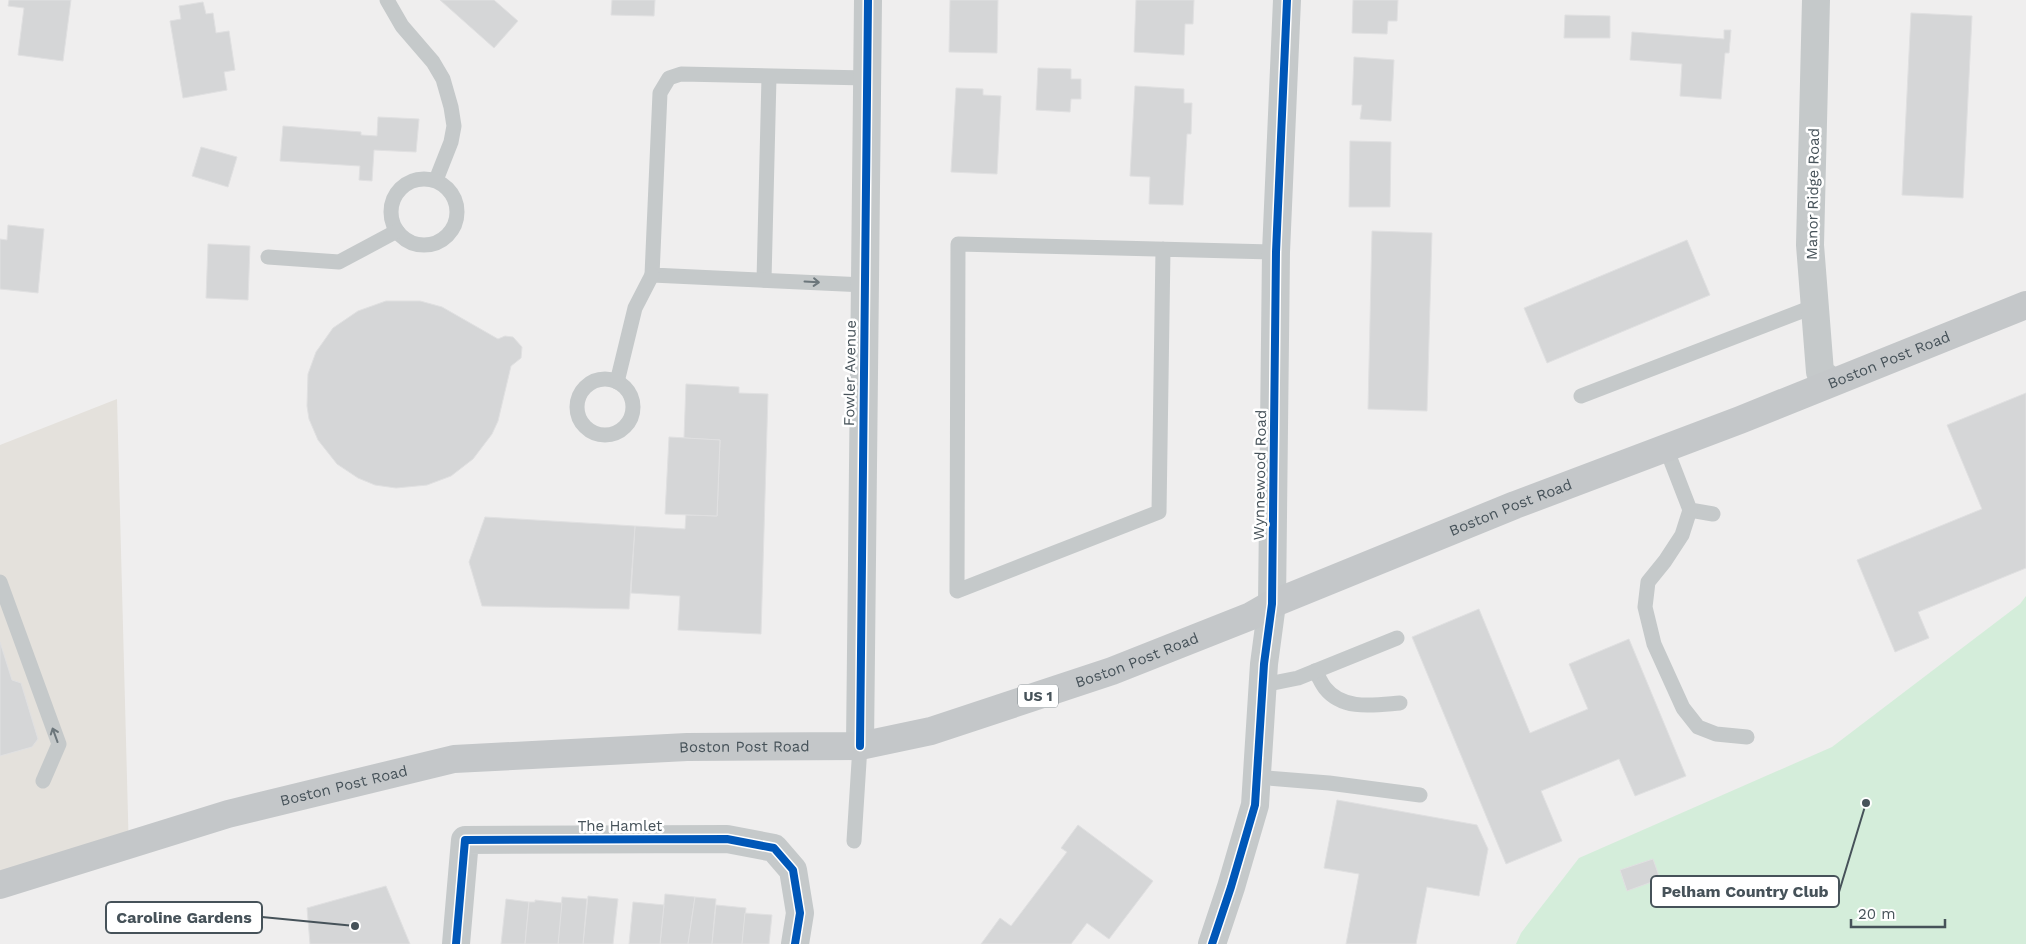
<svg xmlns="http://www.w3.org/2000/svg" width="2026" height="944" viewBox="0 0 2026 944" font-family="'Work Sans',sans-serif">
<rect width="100%" height="100%" fill="#efeeee"/>
<!-- commercial -->
<path fill="#e4e1dc" d="M117,399L129,854L0,897V445Z"/>
<!-- green -->
<path fill="#d4edda" d="M2026,596V944H1516L1521,933L1579,858L1832,747L2020,604Z"/>
<!-- building -->
<g fill="#d5d6d7" stroke="#e0e0e1">
<path d="M9,0H71L63,61L18,55L24,8L8,6Z"/>
<path d="M440,0H494L518,21L494,48Z"/>
<path d="M612,0H655L654,16L611,15Z"/>
<path d="M950,0H998L997,53L949,52Z"/>
<path d="M1136,0H1194L1193,24H1185L1184,55L1134,52Z"/>
<path d="M1353,0H1398L1397,21H1388L1387,34L1352,33Z"/>
<path d="M203,2L206,14L213,13L216,33L229,31L235,70L224,72L227,90L183,98L170,21L181,19L179,6Z"/>
<path d="M1911,13L1972,16L1963,198L1902,195Z"/>
<path d="M1565,15L1610,16V38H1564Z"/>
<path d="M1724,30H1731L1729,53H1725L1721,99L1680,96L1682,64L1630,60L1632,32L1724,39Z"/>
<path d="M1354,57L1394,60L1391,121L1360,119L1362,105H1352Z"/>
<path d="M1038,68L1071,69V79H1081V99H1071L1070,112L1036,110Z"/>
<path d="M1135,86L1184,89V103H1192L1191,134H1187L1183,205L1149,204L1150,177L1130,176Z"/>
<path d="M956,88L983,89V95L1001,96L997,174L951,172Z"/>
<path d="M378,117L419,119L416,152L374,150L372,181L359,180L360,166L280,161L283,126L361,132V135L377,136Z"/>
<path d="M1350,141L1391,142L1390,207H1349Z"/>
<path d="M201,147L237,157L228,187L192,176Z"/>
<path d="M8,225L44,229L38,293L0,289V239L7,240Z"/>
<path d="M1372,231L1432,233L1427,411L1368,409Z"/>
<path d="M1687,240L1710,295L1547,363L1524,308Z"/>
<path d="M208,244L250,246L248,300L206,298Z"/>
<path d="M386,301H420L442,307L498,339L505,336L513,337L522,347L521,358L511,366L498,421L492,434L473,459L451,476L427,485L396,488L375,485L358,478L337,464L318,440L309,419L307,406L308,374L316,352L333,328L358,311Z"/>
<path d="M686,384L739,387V393L768,394L761,634L678,630L680,596L631,593L635,526L685,529L686,515L717,516L720,440L684,438Z"/>
<path d="M2026,393V568L1918,612L1929,638L1895,652L1857,560L1982,509L1947,425Z"/>
<path d="M669,437L720,440L717,516L665,514Z"/>
<path d="M485,517L635,526L629,609L482,606L469,562Z"/>
<path d="M1479,609L1530,733L1588,709L1569,664L1629,639L1686,776L1635,796L1619,759L1541,791L1562,841L1506,864L1412,637Z"/>
<path d="M0,642L12,680L21,683L38,739L32,747L0,756Z"/>
<path d="M1337,800L1477,825L1488,849L1479,896L1427,887L1416,944H1346L1359,874L1324,868Z"/>
<path d="M1078,825L1153,881L1109,939L1087,923L1071,944H981L1000,918L1011,926L1067,852L1061,848Z"/>
<path d="M1653,859L1660,879L1627,891L1620,870Z"/>
<path d="M386,886L410,944H310L307,908Z"/>
<path d="M665,894L695,897L688,944H660Z"/>
<path d="M588,896L618,899L613,944H583Z"/>
<path d="M562,897L587,899L583,944H558Z"/>
<path d="M695,897L716,899L712,944H688Z"/>
<path d="M506,899L529,902L525,944H501Z"/>
<path d="M535,900L562,903L558,944H525L529,902H535Z"/>
<path d="M633,902L664,905L660,944H629Z"/>
<path d="M716,905L746,908L742,944H712Z"/>
<path d="M745,913L772,915L769,944H742Z"/>
</g>
<g fill="none" stroke-linecap="round" stroke-linejoin="round">
<!-- service -->
<g stroke="#c5c9ca" stroke-width="15">
<path d="M387,0L402,26L433,62L443,79L451,107L454,126L451,142L436,180"/>
<circle cx="424" cy="212" r="33"/>
<path d="M1163,249L1159,512L957,591L958,244C1064,247 1170,249 1276,252"/>
<path d="M268,257L339,262L397,231"/>
<path d="M764,280L769,77"/>
<path d="M865,285L652,275L660,93L669,78L681,74L867,78"/>
<circle cx="605" cy="407" r="28"/>
<path d="M617,382L635,308L652,275"/>
<path d="M1581,396L1815,306"/>
<path d="M1666,448L1690,510L1713,514"/>
<path d="M1690,510L1682,535L1665,561L1648,582L1645,607L1654,644L1683,708L1698,727L1716,734L1747,737"/>
<path d="M0,582L59,744L43,781"/>
<path d="M1315,671C1319,677 1321,683 1325,688C1343,711 1375,705 1400,703"/>
<path d="M1263,685L1298,678L1397,638"/>
<path d="M1256,777L1329,783L1420,795"/>
<path d="M854,841L860,746"/>
</g>
<!-- minor -->
<g stroke="#c5c9ca" stroke-width="28">
<path d="M1816,0L1810,245L1820,372L1832,382"/>
<path d="M860,746L868,0"/>
<path d="M456,944L465,840L727,839L774,848L793,870L800,913L795,944"/>
<path d="M1212,944L1231,887L1255,805L1264,664L1272,604L1276,252L1287,0"/>
</g>
<!-- primary -->
<path stroke="#c4c7c9" stroke-width="28" id="s1" d="M0,885L228,814L454,759L687,747L860,746L931,731L1112,671L1251,616L1272,604L1515,505L1740,420L2026,305"/>
<defs>
<g id="cycleway">
<path d="M860,746L868,0"/>
<path d="M456,944L465,840L727,839L774,848L793,870L800,913L795,944"/>
<path d="M1212,944L1231,887L1255,805L1264,664L1272,604L1276,252L1287,0"/>
</g>
</defs>
<!-- cycleway casing -->
<use href="#cycleway" stroke="#fff" stroke-width="11"/>
<!-- cycleway -->
<use href="#cycleway" stroke="#0057b8" stroke-width="8"/>
</g>
<!-- one-way arrows -->
<defs><path id="oneway-shaft" d="M-6 0H5M1.5-3L5.5 0L1.5 3" fill="none" stroke-width="1.6" stroke-linecap="round" stroke-linejoin="round" transform="scale(1.25)"/></defs>
<g stroke="#6c767b">
<use href="#oneway-shaft" transform="translate(812 282) rotate(3)"/>
<use href="#oneway-shaft" transform="translate(55 735) rotate(-110)"/>
</g>
<g text-anchor="middle" stroke-width="5" stroke-linejoin="round" paint-order="stroke">
<!-- shield labels -->
<rect fill="#fff" stroke="#7e868b" stroke-width="1" x="1018" y="684.5" width="40" height="23" rx="4"/>
<g font-size="14" font-weight="bold" fill="#465259">
<text x="1038" y="701">US 1</text>
</g>
<!-- street labels -->
<g font-size="15" fill="#465259" stroke="#fff">
<text transform="translate(1813 194) rotate(-89)" y="5">Manor Ridge Road</text>
<text dy="5" stroke="none"><textPath href="#s1" startOffset="1978">Boston Post Road</textPath></text>
<text transform="translate(850 373) rotate(-89)" y="5">Fowler Avenue</text>
<text transform="translate(1260 475) rotate(-89)" y="5">Wynnewood Road</text>
<text dy="5" stroke="none"><textPath href="#s1" startOffset="1572">Boston Post Road</textPath></text>
<text dy="5" stroke="none"><textPath href="#s1" startOffset="1168">Boston Post Road</textPath></text>
<text dy="5" stroke="none"><textPath href="#s1" startOffset="762">Boston Post Road</textPath></text>
<text dy="5" stroke="none"><textPath href="#s1" startOffset="358">Boston Post Road</textPath></text>
<text x="620" y="831">The Hamlet</text>
</g>
</g>
<!-- callouts -->
<path fill="none" stroke="#465259" stroke-width="2" d="M1866 803L1839 892M355 926L262 917"/>
<g fill="#465259" stroke="#fff" stroke-width="2">
<circle cx="1866" cy="803" r="5"/>
<circle cx="355" cy="926" r="5"/>
</g>
<g fill="#fff" stroke="#465259" stroke-width="2">
<rect x="1651" y="876" width="188" height="31" rx="5"/>
<rect x="106" y="902" width="156" height="31" rx="5"/>
</g>
<g font-size="16" text-anchor="middle" font-weight="bold" fill="#465259">
<text x="1745" y="897">Pelham Country Club</text>
<text x="184" y="923">Caroline Gardens</text>
</g>
<!-- scale -->
<path d="M1851 919v8h94v-8" fill="none" stroke="#465259" stroke-width="2.5"/>
<text x="1858" y="919" font-size="15" fill="#465259" stroke="#ffffff" stroke-width="4" paint-order="stroke">20 m</text>
</svg>
